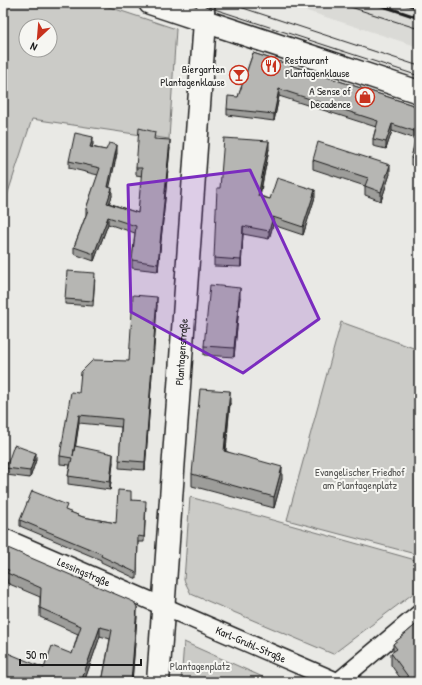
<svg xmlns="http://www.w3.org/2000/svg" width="422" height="685" viewBox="0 0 422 685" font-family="'Patrick Hand',sans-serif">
<rect width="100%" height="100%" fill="#e9e9e5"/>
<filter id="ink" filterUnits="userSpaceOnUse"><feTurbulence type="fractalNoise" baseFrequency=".025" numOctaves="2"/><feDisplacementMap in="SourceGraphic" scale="8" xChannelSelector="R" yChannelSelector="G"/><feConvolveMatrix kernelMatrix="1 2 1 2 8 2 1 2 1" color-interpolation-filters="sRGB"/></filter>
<g filter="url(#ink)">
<!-- built -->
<path fill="#dadad6" d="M282,3H419V47Z"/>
<!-- green -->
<g fill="#cbcbc7" stroke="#747472" fill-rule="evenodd">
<path d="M3,3H97L176,29L169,139L32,119L3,208ZM26,26H50V50H26Z"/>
<path d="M341,322L419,350V555L287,520Z"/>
<path d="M190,497L419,561V589L333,654L191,594L184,580Z"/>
<path d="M184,642L274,682H181Z"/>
</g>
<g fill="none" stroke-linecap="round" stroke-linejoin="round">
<defs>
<g id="street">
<path d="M205,21L206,3"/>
<path id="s1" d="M3,537L338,682"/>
<path d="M338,682L419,614"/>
</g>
<g id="secondary">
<path d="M150,3L419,92"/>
<path id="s2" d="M158,682L205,21"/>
</g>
</defs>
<!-- street casing -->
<use href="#street" stroke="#1c1c1c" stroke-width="20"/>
<!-- secondary casing -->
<use href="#secondary" stroke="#1c1c1c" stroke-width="25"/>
<!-- street -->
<use href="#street" stroke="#f6f6f2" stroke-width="17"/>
<!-- secondary -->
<use href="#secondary" stroke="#f6f6f2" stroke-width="22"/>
<!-- tram -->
<g stroke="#1c1c1c" stroke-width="1">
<path d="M196,3L419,76"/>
<path d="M228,3L419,66"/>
<path d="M338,3L419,29"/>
</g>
<!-- rail -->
<g stroke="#1c1c1c" stroke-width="3">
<path d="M374,3L419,18"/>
<path d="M403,3L419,8"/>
</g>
</g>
<!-- wall -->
<g fill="#9d9d9a" stroke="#1c1c1c">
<path d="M253,53L419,107V167L411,165V158L416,139L392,131L386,149L373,146V139L376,127L279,96L274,121L227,115V109L238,97Z"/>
<path d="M155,139L170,148L158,271L132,268V260L135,233L108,224L94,261L74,254V247L86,215V209L98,175L69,168V161L93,144L92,147L117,153L109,188L112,196L109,203L138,213L142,176L136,175V168Z"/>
<path d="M269,149L260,196L270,199L315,197L303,235L273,225L269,239L243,234L241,267L214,266V258Z"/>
<path d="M313,160L390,174L381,201L365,195V186L313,169Z"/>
<path d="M419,245V259L418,258V249Z"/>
<path d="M95,277L93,306L65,304V299Z"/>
<path d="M240,297L234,357L204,355V346Z"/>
<path d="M157,305L145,470L119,468L121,427L79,423L75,446L113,462L110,490L68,484V476L70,465L60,464V456L79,393L129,361Z"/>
<path d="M230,403L226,451L282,479L274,508L192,486V474Z"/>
<path d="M36,460L30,478L6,475V468Z"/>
<path d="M131,500L146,507L144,542H138L137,579L101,562V560L20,526V520L67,511L83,517L116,523Z"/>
<path d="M3,546L137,616L132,682H102L110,639L100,636L84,682L44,668L72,654L78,634L40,617V597L7,583V579L3,577Z"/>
<path d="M419,622V682H403L391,665V653L393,652V644Z"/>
</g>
<!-- shaded-wall -->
<g fill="#7f7f7d" stroke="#1c1c1c">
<path d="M279,89V96L274,121V114Z"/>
<path d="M392,124V131L386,149V142Z"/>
<path d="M93,137V144L90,154V147Z"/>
<path d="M170,140V148L158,271V264Z"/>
<path d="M269,141V149L258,204V196Z"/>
<path d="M117,145V153L108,195V187Z"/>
<path d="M390,165V174L381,201V192Z"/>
<path d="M112,188V196L107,210V203Z"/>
<path d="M315,190V197L303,235V227Z"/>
<path d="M108,217V224L94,261V254Z"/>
<path d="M273,217V225L269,239V231Z"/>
<path d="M243,226V234L241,267V260Z"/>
<path d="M240,288V297L234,357V348Z"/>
<path d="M157,297V305L145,470V462Z"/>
<path d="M230,391V403L224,463V451Z"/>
<path d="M79,415V423L73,464V456Z"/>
<path d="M36,453V460L30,478V471Z"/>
<path d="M113,454V462L110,490V482Z"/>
<path d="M282,467V479L274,508V497Z"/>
<path d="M137,607V616L132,682H131Z"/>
<path d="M100,627V636L84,682H81Z"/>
</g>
<!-- building -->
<g fill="#b6b6b3" stroke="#1c1c1c">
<path d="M253,53L419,107V161L411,158L417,132L392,124L386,142L373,139L378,121L279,89L274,114L227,109L228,96L238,97Z"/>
<path d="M139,128L155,132L154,139L170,140L158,264L132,260L136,226L108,217L94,254L74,247L88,210L86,209L100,168L69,161L75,133L93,137L90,147L106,150L109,143L117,145L108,187L112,188L107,203L138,213L142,168H136Z"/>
<path d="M224,138L269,141L258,196L270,199L277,178L315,190L303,227L273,217L269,231L243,226L241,260L214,258L217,188H220Z"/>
<path d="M318,142L390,165L381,192L365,186L368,178L313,160Z"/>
<path d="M67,271L95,273L93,301L65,299Z"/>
<path d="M210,285L240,288L234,348L204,346Z"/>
<path d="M133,295L157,297L145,462L119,460L122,419L79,415L73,456L75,446L113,454L110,482L68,476L72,458L60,456L71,392L79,393L81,372L93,360L129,361Z"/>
<path d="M200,389L230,391L224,451L282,467L274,497L192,474Z"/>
<path d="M14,445L36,453L30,471L6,468Z"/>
<path d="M118,490L131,491V500L146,501L144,537L138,536L137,573L101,556L102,554L20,520L32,491L67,505L65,510L83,517L116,523Z"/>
<path d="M3,546L134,602L137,607L131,682H102L112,630L100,627L81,682H3V651L44,668L52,646L72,654L81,626L40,608L41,588L7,573L9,570L3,568Z"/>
<path d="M419,622V682H412L391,653L397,649L393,644Z"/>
</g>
</g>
<!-- marked area -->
<path fill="#7b2cbf" fill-opacity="0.2" stroke="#7b2cbf" stroke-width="3" stroke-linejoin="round" d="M250,170L319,319L243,373L131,312L128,185Z"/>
<!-- icons -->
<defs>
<symbol id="restaurant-ring" viewBox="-11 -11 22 22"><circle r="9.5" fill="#f6f6f2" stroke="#c8321e" stroke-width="1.5"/><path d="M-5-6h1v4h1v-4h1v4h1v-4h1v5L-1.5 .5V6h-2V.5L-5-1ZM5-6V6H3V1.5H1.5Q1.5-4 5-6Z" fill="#c8321e"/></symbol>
<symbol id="bar-ring" viewBox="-11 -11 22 22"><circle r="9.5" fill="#f6f6f2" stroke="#c8321e" stroke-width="1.5"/><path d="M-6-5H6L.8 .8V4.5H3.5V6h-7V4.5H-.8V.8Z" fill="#c8321e"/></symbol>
<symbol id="shop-ring" viewBox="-11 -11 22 22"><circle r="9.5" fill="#f6f6f2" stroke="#c8321e" stroke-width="1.5"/><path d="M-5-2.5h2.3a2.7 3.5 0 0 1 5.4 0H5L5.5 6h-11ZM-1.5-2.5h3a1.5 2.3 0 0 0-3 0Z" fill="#c8321e"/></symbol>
</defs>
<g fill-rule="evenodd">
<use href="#restaurant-ring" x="260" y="55" width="22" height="22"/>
<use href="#bar-ring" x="228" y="64" width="22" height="22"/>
<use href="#shop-ring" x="354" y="86" width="22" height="22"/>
</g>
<g text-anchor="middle" stroke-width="4" stroke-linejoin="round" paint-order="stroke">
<!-- poi labels -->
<g font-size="11" fill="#1c1c1c" stroke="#f6f6f2" text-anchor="end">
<text x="285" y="64" text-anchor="start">Restaurant<tspan x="285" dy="13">Plantagenklause</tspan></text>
<text x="225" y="73">Biergarten<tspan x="225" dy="13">Plantagenklause</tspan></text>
<text x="351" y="95">A Sense of<tspan x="351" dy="13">Decadence</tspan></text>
</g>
<!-- street labels -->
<g font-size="11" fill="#1c1c1c" stroke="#f6f6f2">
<text dy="4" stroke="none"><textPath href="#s2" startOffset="331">Plantagenstraße</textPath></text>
<text dy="4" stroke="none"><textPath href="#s1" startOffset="88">Lessingstraße</textPath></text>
<text dy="4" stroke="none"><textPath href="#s1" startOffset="270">Karl-Gruhl-Straße</textPath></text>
</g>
<!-- park labels -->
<g font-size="11" fill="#51514f" stroke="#f6f6f2">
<text x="360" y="476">Evangelischer Friedhof<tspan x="360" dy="13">am Plantagenplatz</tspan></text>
<text x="200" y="670">Plantagenplatz</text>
</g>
</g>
<!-- margin -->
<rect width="422" height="685" fill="none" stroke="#f6f6f2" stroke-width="16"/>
<rect x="8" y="8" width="406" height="669" fill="none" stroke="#1c1c1c" stroke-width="1.5" filter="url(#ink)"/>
<!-- north arrow -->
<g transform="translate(38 38) rotate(206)"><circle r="19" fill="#f6f6f2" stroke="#9f9f9c"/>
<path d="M0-3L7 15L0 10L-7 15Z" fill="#c8321e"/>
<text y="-6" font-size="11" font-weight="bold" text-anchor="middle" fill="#1c1c1c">N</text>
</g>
<!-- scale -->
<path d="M20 659v6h121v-6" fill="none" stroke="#1c1c1c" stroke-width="2"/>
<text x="26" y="659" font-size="12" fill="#1c1c1c" stroke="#f6f6f2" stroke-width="3" paint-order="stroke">50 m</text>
</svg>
